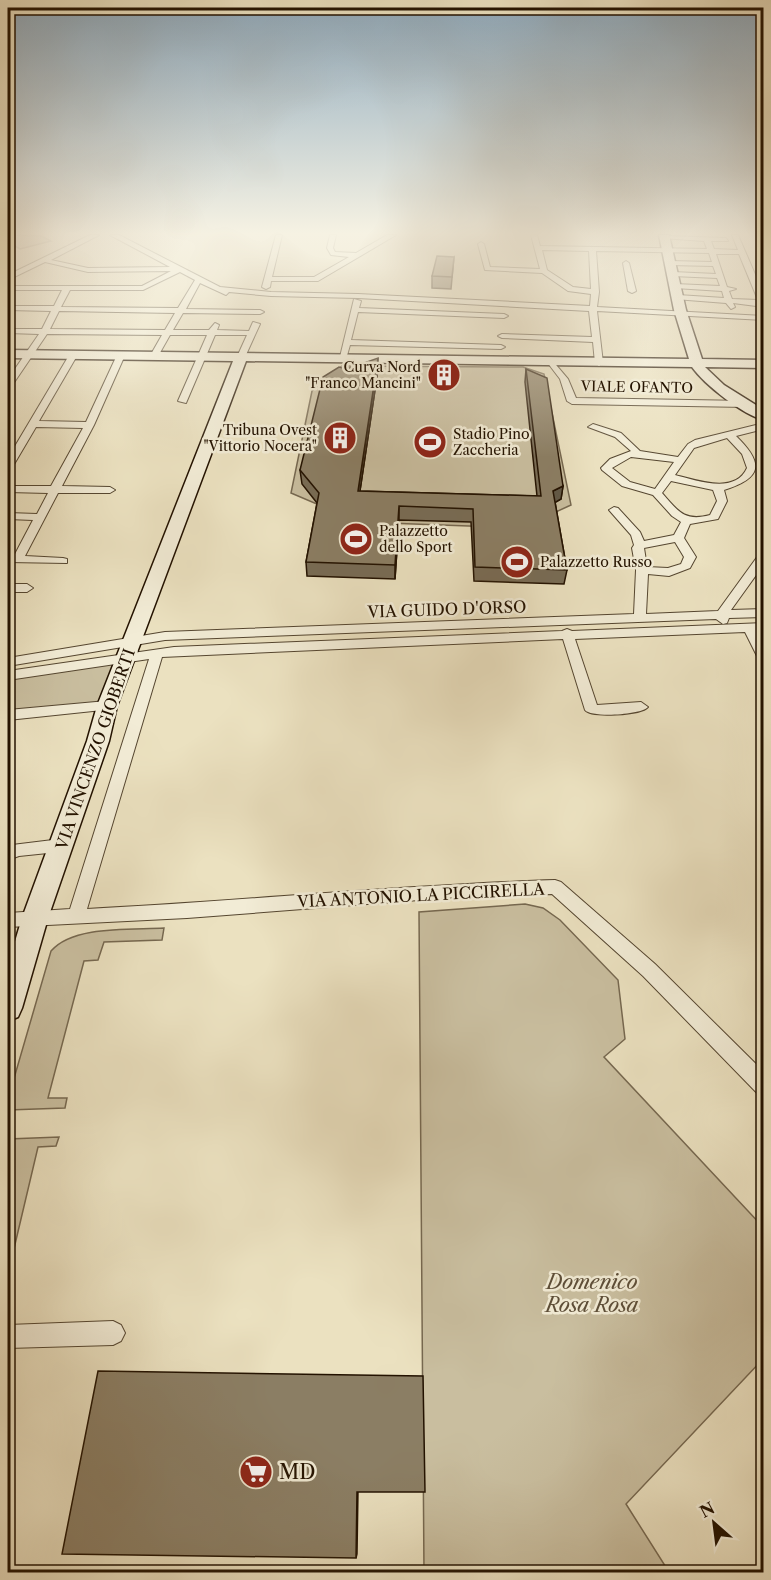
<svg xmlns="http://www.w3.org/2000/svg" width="771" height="1580" viewBox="0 0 771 1580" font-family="'Libre Caslon Text',serif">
<rect width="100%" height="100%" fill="#ebe1c0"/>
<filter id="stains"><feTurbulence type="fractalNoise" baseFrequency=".00333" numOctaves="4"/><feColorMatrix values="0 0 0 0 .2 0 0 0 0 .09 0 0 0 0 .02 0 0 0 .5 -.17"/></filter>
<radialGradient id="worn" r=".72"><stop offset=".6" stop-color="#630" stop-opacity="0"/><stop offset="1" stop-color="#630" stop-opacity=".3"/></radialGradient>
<!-- green -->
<g fill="#c9be9f" stroke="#766850" stroke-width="1.5">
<path d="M8,235L41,236L51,241L20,249L8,242Z"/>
<path d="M342,366L523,367L544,374L571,505L521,528L359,522L291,493L312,391Z"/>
<path d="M116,662L102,702L8,711V679Z"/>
<path d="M525,904L543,908L560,920L618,980L625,1039L604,1057L763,1227V1359L626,1504L669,1572H424L419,912Z"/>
<path d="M164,928L162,940L104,942L98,960L84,961L48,1098H67L65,1108L8,1110V1099L51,951C73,925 132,930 164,928Z"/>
<path d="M59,1137L56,1146L38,1147L8,1274V1139Z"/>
</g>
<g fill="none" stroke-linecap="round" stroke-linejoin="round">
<defs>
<g id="street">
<path d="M90,235H99L51,260L88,268L170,267L110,235H119L220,287L271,292L358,294L590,306L591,294L568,291L542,273L485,270L478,244L481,242L484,244L490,267L540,269L531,235H537L540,246L707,249L704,241L662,238L665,236L726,238L728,241H711L714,249L738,250L732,235H738L764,295V307L733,303L735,307L731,309L726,303L675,299V295H678L724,298L722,291L675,288L671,286L675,284L720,286L717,278L673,276L669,274L673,272L716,274L713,266L670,265L667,263L670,261L712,262L709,253L596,251L599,292L597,307L764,316V320L597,311L603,363L599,366L595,363L593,342L502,338L498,336L502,334L592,337L589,311L358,298L271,296L229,292L226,295L200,283L186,309L260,310L264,312L260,314L183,313L173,330H209L215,323L219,325L217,330L249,331L253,322L260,324L245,357L241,360L237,357L247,335H215L186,403L178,401L207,335H170L157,358L154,359L150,356L162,335L47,334L11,387L8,388V379L39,334L8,333V329H42L51,311L8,310V306H54L62,290H8V286H142L171,271L88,272L45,262L8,280V275ZM542,250L589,251L591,289L573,287L547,270ZM716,254H739L758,300L732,299L729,291L736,289L727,287ZM180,272L195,280L178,308L61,307L70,290H143ZM59,311L175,313L165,330L50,329Z"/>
<path d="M276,235H282L272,277H314L349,257L331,255L327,248L330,235H336L333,248L335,252L356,253L387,235H396L318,281H271L270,287L266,289L262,287Z"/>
<path d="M626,261L629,263L636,291L632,293L628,291L623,263Z"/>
<path d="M354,299L361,301L359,308L504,314L508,316L504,318L358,312L351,340L501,345L505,347L501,349L350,345L346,359L339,361Z"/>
<path d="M71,352L78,354L39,421L86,422L117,355L124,353L125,355L94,425L62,486L110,487L115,490L110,493H58L25,556L63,558L67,559V563L8,562V556H14L33,520L8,519V513L37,514L48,493L8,492V486H51L83,428L36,427L13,466L8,469V458Z"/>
<path d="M551,359L568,379L576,398L746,401L751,404L746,407L572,404L567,401L560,379L547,362Z"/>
<path d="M764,423V429L736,436C764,463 763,478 724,490L727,501L718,519L690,524L684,538L696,557L690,568L669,576L648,574L646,614L718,611L760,553L764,552V564L731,610L764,609V617L729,618L727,623L723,624L716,619L165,640L8,666V658L165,632L634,614L636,570L632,548L634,545L631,535L609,510L614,507L618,508L640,532L644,541L674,535L681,522L672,516L653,495L622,486L602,470L601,468L610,459L631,451L615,437L588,427L593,424L621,433L640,451L678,457L688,444L695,440ZM727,438L742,454L747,468C735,495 696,480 675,475L694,448ZM631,457L674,462L655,489L630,482L612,468ZM671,481L713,490L717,501L710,515C684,522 678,511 662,493ZM675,542L684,557L681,564L668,568L647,567L644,548Z"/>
<path d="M8,584H27L33,588L27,592H8Z"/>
<path d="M764,623V631H757L764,644V661L759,660L745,632L575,639L597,705L641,702L648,707C641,715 591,718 585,710L563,639L162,657L87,909C243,901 399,885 555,880L561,882L655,964L764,1072V1096L757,1093L643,976L552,894L458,897L187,918L8,927V913L70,909L149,659L8,680V671L174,647L562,631L567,629L572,631Z"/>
<path d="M107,701L112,703L114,706L112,709L8,720V710Z"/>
<path d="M61,839L67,841L69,846L67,851L19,856L8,860V847L12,845Z"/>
<path d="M113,1321L121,1325L125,1333L121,1341L113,1345L8,1348V1325Z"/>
</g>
<path id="secondary" d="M659,235H669L686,310L702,359L764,360V368L705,367L724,385L764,410V420C743,415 705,385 692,367L246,361L117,706L109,741L48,918L22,1008L18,1017L8,1021V965L22,918L87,741L97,706L233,361L8,358V350L689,359L674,310Z"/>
</defs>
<!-- street casing -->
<use href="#street" stroke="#554630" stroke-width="2"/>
<!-- secondary casing -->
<use href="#secondary" stroke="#231200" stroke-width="3"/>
<!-- street -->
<use href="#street" fill="#f2ecd6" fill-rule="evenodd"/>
<!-- secondary -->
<use href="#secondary" fill="#f2ecd6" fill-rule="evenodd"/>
</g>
<!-- wall -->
<g fill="#786c56" stroke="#231200" stroke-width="1.5">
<path d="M454,257L451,289L432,288V276Z"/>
<path d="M347,369L378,370L360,491L537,496L525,382L526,369L563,486L561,499L555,502L567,570L564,584L474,581L471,522L399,520L395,579L307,576L306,562L317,503L302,484L300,470Z"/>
</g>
<!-- shaded-wall -->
<g fill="#615846" stroke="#231200" stroke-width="1.5">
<path d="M378,358V370L358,504V491Z"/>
<path d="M563,486L561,499L551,505L553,491Z"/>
<path d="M399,506V520L395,579V565Z"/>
<path d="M358,1490L357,1554L356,1558L357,1492Z"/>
</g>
<!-- building -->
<g fill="#8b7e64" stroke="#231200" stroke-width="1.5">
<path d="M437,256L454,257L452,277L432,276Z"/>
<path d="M378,358L358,491L541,496L526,369L547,378L563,486L553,491L567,570L475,567L473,509L399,506L395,565L306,562L319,493L300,470L323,377L339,367L347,369Z"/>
<path d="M98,1371L423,1376L425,1492H357L356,1558L62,1554Z"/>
</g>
<!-- sky -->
<linearGradient id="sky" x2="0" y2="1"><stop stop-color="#8eaabe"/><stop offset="0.51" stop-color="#f6f2e3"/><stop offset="1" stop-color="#f6f2e3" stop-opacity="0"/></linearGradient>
<rect width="771" height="457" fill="url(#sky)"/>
<!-- icons -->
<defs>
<symbol id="building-disc" viewBox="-11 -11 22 22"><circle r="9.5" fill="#8f2418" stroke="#f2ecd6"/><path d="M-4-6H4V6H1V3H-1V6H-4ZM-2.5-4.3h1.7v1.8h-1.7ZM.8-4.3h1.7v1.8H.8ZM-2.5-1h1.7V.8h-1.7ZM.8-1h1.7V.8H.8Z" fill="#fff"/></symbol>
<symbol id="stadium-disc" viewBox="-11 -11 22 22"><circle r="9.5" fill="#8f2418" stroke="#f2ecd6"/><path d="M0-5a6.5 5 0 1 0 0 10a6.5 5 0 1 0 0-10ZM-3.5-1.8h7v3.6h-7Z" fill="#fff"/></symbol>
<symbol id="supermarket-disc" viewBox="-11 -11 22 22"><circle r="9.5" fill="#8f2418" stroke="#f2ecd6"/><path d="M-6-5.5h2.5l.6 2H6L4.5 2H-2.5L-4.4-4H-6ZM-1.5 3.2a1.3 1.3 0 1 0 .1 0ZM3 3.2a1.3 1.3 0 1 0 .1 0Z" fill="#fff"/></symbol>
</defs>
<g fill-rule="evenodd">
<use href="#building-disc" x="425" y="356" width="38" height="38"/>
<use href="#building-disc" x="321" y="419" width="38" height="38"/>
<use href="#stadium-disc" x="411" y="423" width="38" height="38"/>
<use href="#stadium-disc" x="337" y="520" width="38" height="38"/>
<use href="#stadium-disc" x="498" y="543" width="38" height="38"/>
<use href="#supermarket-disc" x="237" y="1453" width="38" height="38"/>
</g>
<g text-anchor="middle" stroke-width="5" stroke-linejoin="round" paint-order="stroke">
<!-- far-poi labels -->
<g font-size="14" fill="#231200" stroke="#f2ecd6" text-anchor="start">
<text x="421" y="372" text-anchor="end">Curva Nord<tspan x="421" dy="16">"Franco Mancini"</tspan></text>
<text x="317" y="435" text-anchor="end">Tribuna Ovest<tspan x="317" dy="16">"Vittorio Nocera"</tspan></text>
<text x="453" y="439">Stadio Pino<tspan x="453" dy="16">Zaccheria</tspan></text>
<text x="379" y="536">Palazzetto<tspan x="379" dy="16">dello Sport</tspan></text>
<text x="540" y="567">Palazzetto Russo</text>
</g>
<!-- far-street labels -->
<g font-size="14" fill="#231200" stroke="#f2ecd6">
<text transform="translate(637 387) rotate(1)" y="5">VIALE OFANTO</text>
</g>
<!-- street labels -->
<g font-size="16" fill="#231200" stroke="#f2ecd6">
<text transform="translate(447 609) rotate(-2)" y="6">VIA GUIDO D'ORSO</text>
<text transform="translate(95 749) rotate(-71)" y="6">VIA VINCENZO GIOBERTI</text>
<text transform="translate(421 895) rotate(-3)" y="6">VIA ANTONIO LA PICCIRELLA</text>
</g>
<!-- near-park labels -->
<g font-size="20" font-style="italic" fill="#5d4e38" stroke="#f2ecd6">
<text x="592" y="1289">Domenico<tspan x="592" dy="23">Rosa Rosa</tspan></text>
</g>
<!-- near-poi labels -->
<g font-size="20" fill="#231200" stroke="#f2ecd6" text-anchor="start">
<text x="279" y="1479">MD</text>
</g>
</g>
<!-- margin -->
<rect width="771" height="1580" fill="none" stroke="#ebe1c0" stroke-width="30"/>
<rect x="9" y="9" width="753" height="1562" fill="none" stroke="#231200" stroke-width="3"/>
<rect x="15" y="15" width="741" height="1550" fill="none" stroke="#231200" stroke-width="1.5"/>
<!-- north arrow -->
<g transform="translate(714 1523) rotate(332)" stroke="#f2ecd6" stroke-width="4.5" paint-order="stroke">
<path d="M0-4.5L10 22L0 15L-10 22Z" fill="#231200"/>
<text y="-9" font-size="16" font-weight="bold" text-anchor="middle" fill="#231200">N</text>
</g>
<rect width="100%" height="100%" filter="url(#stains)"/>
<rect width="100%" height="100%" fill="url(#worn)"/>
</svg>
